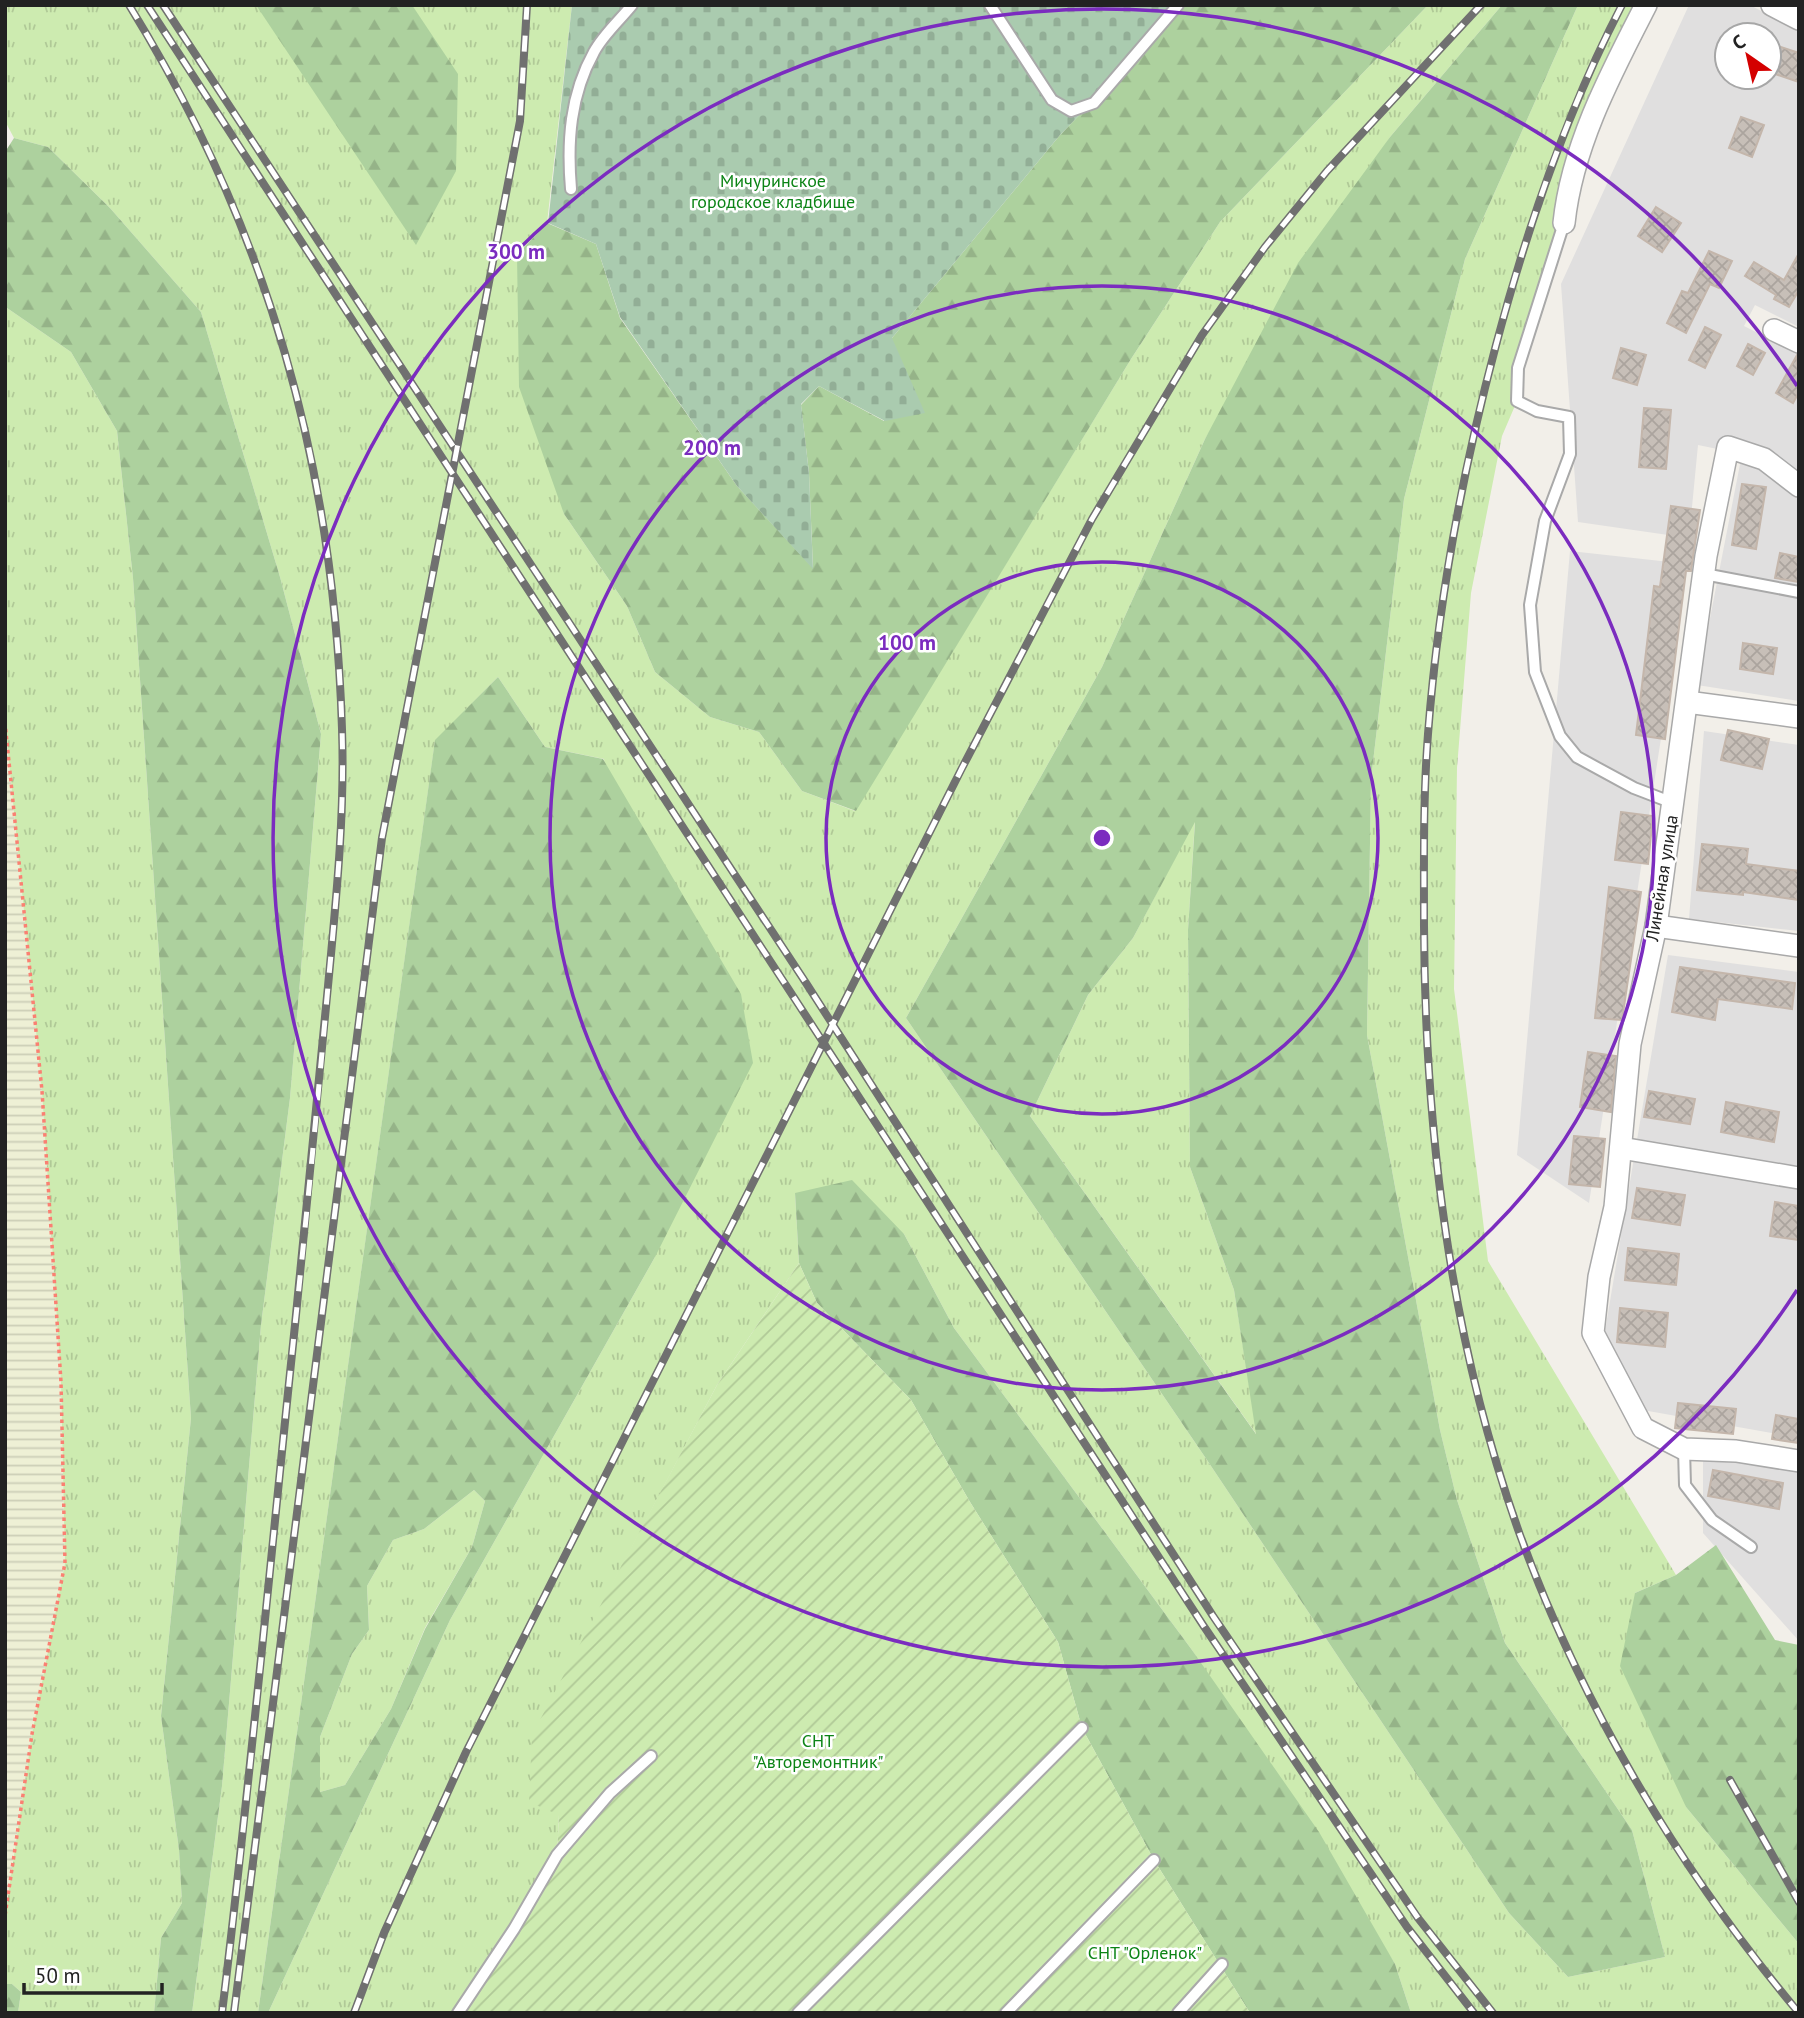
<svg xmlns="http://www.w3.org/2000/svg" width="1804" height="2018" viewBox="0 0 1804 2018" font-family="'PT Sans',sans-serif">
<defs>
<pattern id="farmland-rules" width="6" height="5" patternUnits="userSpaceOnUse" patternTransform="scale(1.75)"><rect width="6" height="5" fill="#eef0d5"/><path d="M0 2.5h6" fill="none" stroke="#ccceb7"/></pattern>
<pattern id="grass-tufts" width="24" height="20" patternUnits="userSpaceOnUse" patternTransform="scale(1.75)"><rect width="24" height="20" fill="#cdebb0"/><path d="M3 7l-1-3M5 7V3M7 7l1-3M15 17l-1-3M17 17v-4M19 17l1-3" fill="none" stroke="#b0c997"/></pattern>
<pattern id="forest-firs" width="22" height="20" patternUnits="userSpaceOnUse" patternTransform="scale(1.75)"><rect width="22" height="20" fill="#add19e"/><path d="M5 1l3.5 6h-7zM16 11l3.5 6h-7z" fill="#95b388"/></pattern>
<pattern id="cemetery-stones" width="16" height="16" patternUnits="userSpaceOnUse" patternTransform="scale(1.75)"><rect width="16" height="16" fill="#aacbaf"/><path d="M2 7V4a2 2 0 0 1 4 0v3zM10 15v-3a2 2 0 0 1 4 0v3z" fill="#92ae96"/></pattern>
<pattern id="garden-furrows" width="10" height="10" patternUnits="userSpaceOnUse" patternTransform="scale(1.75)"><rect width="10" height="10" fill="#cdebb0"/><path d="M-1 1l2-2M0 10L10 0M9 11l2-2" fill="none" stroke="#b0c997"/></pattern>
<pattern id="building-cross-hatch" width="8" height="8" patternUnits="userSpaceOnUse" patternTransform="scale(1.75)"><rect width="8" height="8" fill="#c7bfb8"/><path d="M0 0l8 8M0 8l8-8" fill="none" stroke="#aba49e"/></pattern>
</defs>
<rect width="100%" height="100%" fill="#f2efe9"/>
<!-- residential -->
<g fill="#e0dfdf" fill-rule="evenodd">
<path d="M1689,5H1750L1799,31V327L1755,305L1744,326L1799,354V701L1697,685L1742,454L1698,445L1689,538L1578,522L1561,284ZM1727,35H1769V77H1727Z"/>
<path d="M1570,551L1688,564L1589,1203L1517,1155Z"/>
<path d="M1704,731L1799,745V931L1689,919Z"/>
<path d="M1668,955L1799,972V1438L1637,1409L1601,1355Z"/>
<path d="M1703,1454L1799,1469V1641L1703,1533Z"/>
</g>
<!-- farmland -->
<path fill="url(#farmland-rules)" d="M5,722L42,1091L61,1382L65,1563L32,1734L5,1916Z"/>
<!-- grass -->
<g fill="url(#grass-tufts)">
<path d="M5,5H572L547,223L517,255L564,514L627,606L655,672L710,717L759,732L802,791L855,811L1131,359L1220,222L1428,5H1502L1390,137L1205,439L1102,667L906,1018L1207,1460L1509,1913L1568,1977L1665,1957L1632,1830L1505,1643L1457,1500L1440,1430L1367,1035L1371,779L1404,499L1465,259L1578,5H1646L1605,85L1518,368L1517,401L1502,436L1471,593L1457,768L1454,989L1488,1261L1676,1575L1635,1593L1686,1807L1799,1944V2013H1411L1395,1964L1192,1650L954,1328L904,1234L795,1193L799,1263L717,1385L612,1585L559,1815L557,1855L458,2013H268L450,1620L655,1257L604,759L545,747L498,677L435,741L258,2013H192L222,1786L261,1325L290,1098L321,734L280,577L201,312L110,208L48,147L14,138L5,121Z"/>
<path d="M5,304L7,308L71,352L117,431L133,578L191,1418L161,1716L179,1850L182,1903L161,1938L154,2013H18L21,1992L12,1984H5V1916L32,1734L65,1563L61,1382L42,1091L5,722Z"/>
<path d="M1195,820L1188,930L1190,1167L1234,1290L1257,1435L1030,1116L1088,995L1133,938Z"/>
<path d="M474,1490L485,1501L472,1547L425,1628L391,1709L345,1785L320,1792V1737L352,1654L369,1630L367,1586L393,1540L424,1529Z"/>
</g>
<!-- forest -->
<g fill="url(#forest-firs)" fill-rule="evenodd">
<path d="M256,5H412L458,74L456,171L416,245Z"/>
<path d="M1186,5H1428L1220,222L1131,359L856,811L802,791L759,732L710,717L655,672L627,606L564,514L519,387L517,255L547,223L596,244L620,318L737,486L813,568L809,473L801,405L819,386L884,421L892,338L1060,135Z"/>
<path d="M1502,5H1578L1465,259L1404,499L1371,779L1367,1035L1440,1430L1457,1500L1505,1643L1632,1830L1665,1957L1568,1977L1509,1913L1207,1460L906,1018L1102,667L1205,439L1298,263L1390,137ZM1195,822L1188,930L1190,1167L1234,1290L1256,1434L1030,1116L1088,995L1133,938Z"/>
<path d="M14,138L48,147L110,208L201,312L280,577L321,734L290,1098L261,1325L222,1786L192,2013H154L161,1938L182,1903L179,1850L161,1716L191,1418L133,578L117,431L71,352L7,308L5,304V152Z"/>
<path d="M498,677L545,747L603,759L741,994L753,1063L655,1257L450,1620L268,2013H258L435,740ZM474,1490L485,1501L472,1547L425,1629L391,1709L345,1785L320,1792V1737L352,1654L369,1630L367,1586L393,1540L424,1529Z"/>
<path d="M852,1180L904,1234L954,1328L1192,1650L1319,1832L1395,1964L1411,2013H1250L1154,1860L1082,1728L1058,1642L970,1502L911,1400L817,1303L799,1263L795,1193Z"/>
<path d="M1716,1545L1775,1640L1799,1645V1944L1686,1807L1620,1666L1635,1593L1676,1575Z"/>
<path d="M5,1984H12L21,1992L18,2013H5Z"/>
</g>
<!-- cemetery -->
<path fill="url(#cemetery-stones)" d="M572,5H1186L1060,135L892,338L925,413L885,421L819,386L801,404L809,473L813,569L737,486L620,317L596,244L548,223Z"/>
<!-- garden -->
<path fill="url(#garden-furrows)" d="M799,1263L817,1303L911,1400L970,1502L1058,1642L1082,1728L1154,1860L1250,2013H458L557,1855L559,1815L529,1802L532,1735L717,1385Z"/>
<!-- building -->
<g fill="url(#building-cross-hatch)" stroke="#c4b6ab" stroke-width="2">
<path d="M1769,43L1799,53V82L1769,72Z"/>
<path d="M1741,117L1764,125L1752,157L1729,148Z"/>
<path d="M1656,207L1681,223L1662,252L1638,236Z"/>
<path d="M1709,251L1732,261L1719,288L1710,284L1686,333L1667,323L1682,291L1688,293Z"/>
<path d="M1799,253V290L1789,307L1774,299L1776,295L1745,276L1754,262L1784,280Z"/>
<path d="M1705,327L1721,335L1705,368L1689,360Z"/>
<path d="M1748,344L1765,353L1753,375L1737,366Z"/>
<path d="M1621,348L1646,355L1637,385L1613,378Z"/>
<path d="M1797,355L1799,392L1793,403L1776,393Z"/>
<path d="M1644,408L1671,410L1666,469L1639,467Z"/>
<path d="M1742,484L1766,487L1756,549L1732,545Z"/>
<path d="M1671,506L1700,510L1691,571H1686L1665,739L1636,735L1654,586L1660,587Z"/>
<path d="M1780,553L1799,557V582L1775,578Z"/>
<path d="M1743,643L1777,648L1773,674L1740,669Z"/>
<path d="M1728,730L1769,739L1762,769L1721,760Z"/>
<path d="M1621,812L1653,816L1648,864L1615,860Z"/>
<path d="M1702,844L1748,849L1746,864L1799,871V900L1743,892V895L1697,890Z"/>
<path d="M1609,887L1641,892L1622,1020L1595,1018Z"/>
<path d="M1680,967L1795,983L1792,1009L1718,999L1715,1020L1672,1012Z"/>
<path d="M1588,1052L1616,1056L1611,1112L1580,1107Z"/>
<path d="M1649,1091L1695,1099L1690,1124L1644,1117Z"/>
<path d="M1726,1102L1779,1112L1774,1142L1721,1132Z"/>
<path d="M1574,1136L1605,1139L1600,1187L1569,1184Z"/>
<path d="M1637,1188L1685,1195L1680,1225L1632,1218Z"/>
<path d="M1775,1202L1799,1206V1240L1770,1236Z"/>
<path d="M1628,1248L1679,1254L1676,1285L1625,1280Z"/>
<path d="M1620,1308L1668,1313L1665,1347L1617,1342Z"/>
<path d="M1678,1403L1736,1409L1733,1434L1675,1428Z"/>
<path d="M1776,1415L1799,1419V1443L1772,1439Z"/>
<path d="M1713,1470L1783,1483L1779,1509L1708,1496Z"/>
</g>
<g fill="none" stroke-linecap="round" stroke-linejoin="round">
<defs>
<g id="lane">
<path d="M990,5L1052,100L1071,111L1094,103L1178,5"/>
<path d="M571,189C567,142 570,95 594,52C603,35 620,20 632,5"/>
<path d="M1564,223L1518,368L1517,401L1537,411L1569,417L1570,454L1545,521L1530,605L1535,672L1560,736L1577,757L1634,788L1673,803"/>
<path d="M1704,574L1799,592"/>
<path d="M1684,1449L1685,1485L1712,1520L1751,1547"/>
<path d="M458,2013L514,1929L557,1855L610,1793L651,1756"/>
<path d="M798,2013L1082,1728"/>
<path d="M1006,2013L1154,1860"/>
<path d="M1178,2013L1222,1964"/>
</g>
<g id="street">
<path d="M1772,5L1799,19"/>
<path d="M1564,223C1572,146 1611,73 1646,5"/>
<path d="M1774,330L1799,342"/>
<path d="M1799,486L1764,459L1728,447L1706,556L1656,926L1630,1044L1615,1207L1599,1277L1593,1333L1643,1428L1684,1449L1736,1451L1799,1461"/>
<path d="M1687,702L1799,717"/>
<path d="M1656,926L1799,946"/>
<path d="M1621,1148L1799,1178"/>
</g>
</defs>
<!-- lane casing -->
<use href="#lane" stroke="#a9a9a9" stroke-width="14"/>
<!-- street casing -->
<use href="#street" stroke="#a9a9a9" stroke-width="24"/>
<!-- path -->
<path stroke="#fa8072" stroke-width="3.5" stroke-dasharray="3.5 3.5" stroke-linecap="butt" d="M5,722L42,1091L61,1382L65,1563L32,1734L5,1916"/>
<!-- lane -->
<use href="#lane" stroke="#fff" stroke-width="10"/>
<!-- street -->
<use href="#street" stroke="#fff" stroke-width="21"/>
<defs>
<g id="rail">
<path d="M129,5C268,230 334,465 342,729C345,814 336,901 328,986C318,1099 307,1212 295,1325C271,1554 250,1784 222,2013"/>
<path d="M147,5L1203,1625L1407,1927L1474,2013"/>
<path d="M163,5L806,983L1213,1616L1418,1918L1493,2013"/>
<path d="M1622,5C1566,113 1527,228 1496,345C1462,473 1438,602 1428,734C1423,798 1424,862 1424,926C1425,1133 1450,1339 1520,1535C1583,1708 1681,1872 1799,2013"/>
<path d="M1730,1780L1799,1902"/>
<path d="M234,2013L382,838L520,121L527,5"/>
<path d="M354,2013L384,1933L466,1752L962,768L1092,519L1202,335L1265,247L1327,171L1481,5"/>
</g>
</defs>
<!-- rail casing -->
<use href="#rail" stroke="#707070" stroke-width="8"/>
<!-- rail -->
<use href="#rail" stroke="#fff" stroke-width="5" stroke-dasharray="16" stroke-linecap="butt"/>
</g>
<!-- distance rings -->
<g fill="none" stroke="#7b2cbf" stroke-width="3.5">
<circle cx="1102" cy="838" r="276"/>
<circle cx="1102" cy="838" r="552"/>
<path d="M1797 1290A829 829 0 1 1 1797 386"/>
</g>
<g text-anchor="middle" stroke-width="5" stroke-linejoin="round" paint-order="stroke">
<!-- park labels -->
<g font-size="18" fill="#0c8416" stroke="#fff">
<text x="773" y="187">Мичуринское<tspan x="773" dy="21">городское кладбище</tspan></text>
<text x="818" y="1747">СНТ<tspan x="818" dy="21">"Авторемонтник"</tspan></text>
<text x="1145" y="1959">СНТ "Орленок"</text>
</g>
<!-- street labels -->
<g font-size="18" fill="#222" stroke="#fff">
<text transform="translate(1662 878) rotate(-81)" y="6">Линейная улица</text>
</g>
</g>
<circle cx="1102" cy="838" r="10" fill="#7b2cbf" stroke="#fff" stroke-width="3.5"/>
<g font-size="21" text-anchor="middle" font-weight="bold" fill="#7b2cbf" stroke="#fff" stroke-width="5" stroke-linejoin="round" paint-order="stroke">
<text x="516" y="259">300 m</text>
<text x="712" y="455">200 m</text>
<text x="907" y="650">100 m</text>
</g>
<!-- border -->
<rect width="1804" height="2018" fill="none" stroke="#222222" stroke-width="14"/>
<!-- north arrow -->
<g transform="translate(1748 56) rotate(326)"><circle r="33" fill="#ffffff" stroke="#a7a7a7" stroke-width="2"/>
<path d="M0-5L12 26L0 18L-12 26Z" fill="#d40000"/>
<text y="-10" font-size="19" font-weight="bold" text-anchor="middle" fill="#222222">С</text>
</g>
<!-- scale -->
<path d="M24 1983v10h138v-10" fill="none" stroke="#222222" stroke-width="3.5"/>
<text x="35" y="1983" font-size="21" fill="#222222" stroke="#ffffff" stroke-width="5" paint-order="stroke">50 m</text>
</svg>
